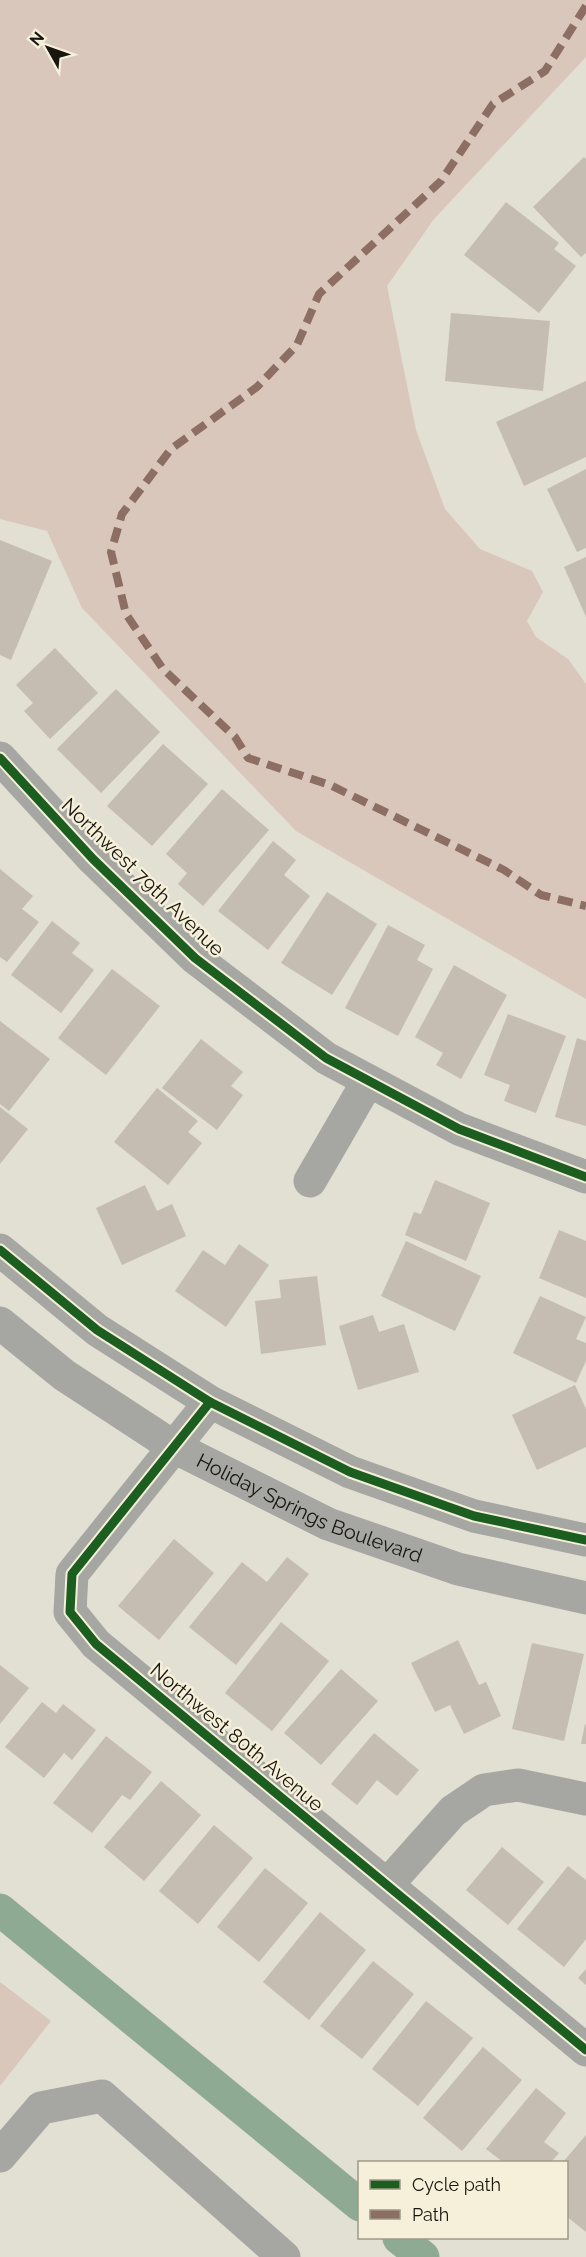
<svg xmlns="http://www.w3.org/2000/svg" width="586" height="2257" viewBox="0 0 586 2257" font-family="Raleway,sans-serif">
<rect width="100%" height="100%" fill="#e2dfd3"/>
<!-- grass -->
<g fill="#dac7bc">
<path d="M0,0H586V57L434,219L387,286L416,430L445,509L480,549L532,571L543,592L527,621L536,637L568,659L586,684V999L296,831L82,608L47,531L0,519Z"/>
<path d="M0,1982L51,2021L0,2086Z"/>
</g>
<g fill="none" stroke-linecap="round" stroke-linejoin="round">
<!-- canal -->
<g stroke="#8faa93" stroke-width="33">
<path d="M0,1910L360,2205"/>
<path d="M399,2238L423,2257"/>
</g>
</g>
<!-- building -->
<g fill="#c5bdb1">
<path d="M584,157L586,159V253L581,257L533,207Z"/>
<path d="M506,202L559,243L554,249L576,266L539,313L464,255Z"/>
<path d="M451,313L550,321L543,391L445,381Z"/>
<path d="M586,381V457L524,486L496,422Z"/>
<path d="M586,469V548L577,552L547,489Z"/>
<path d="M0,540L52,561L11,660L0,655Z"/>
<path d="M586,557V617L564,567Z"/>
<path d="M55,648L98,693L50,739L24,711L33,703L16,685Z"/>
<path d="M116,689L160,732L101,793L57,749Z"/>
<path d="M163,744L208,784L152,846L107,806Z"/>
<path d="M222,789L269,830L203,906L178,884L187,873L166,854Z"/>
<path d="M273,841L296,860L284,875L310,896L268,950L218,911Z"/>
<path d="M0,869L33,896L22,909L39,922L7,962L0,957Z"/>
<path d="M327,892L377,924L332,995L281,963Z"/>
<path d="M52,921L80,943L72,953L94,970L61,1013L11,975Z"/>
<path d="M388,925L425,945L417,960L433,969L398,1036L345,1008Z"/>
<path d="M454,965L507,995L461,1079L436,1065L443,1053L415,1037Z"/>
<path d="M112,969L160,1006L106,1075L58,1038Z"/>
<path d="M508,1014L566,1036L536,1113L504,1101L510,1085L484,1075Z"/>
<path d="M0,1021L50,1059L9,1111L0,1104Z"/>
<path d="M577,1038L586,1041V1126L555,1117Z"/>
<path d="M201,1039L243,1072L231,1086L243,1095L217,1130L162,1088Z"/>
<path d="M157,1088L198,1121L188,1132L202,1143L168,1185L114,1142Z"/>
<path d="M0,1107L28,1129L0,1164Z"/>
<path d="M435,1180L490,1203L466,1261L405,1235L414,1212L421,1214Z"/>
<path d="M145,1185L157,1211L172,1204L186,1236L122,1265L96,1208Z"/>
<path d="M559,1230L586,1241V1298L539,1278Z"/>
<path d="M406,1241L481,1276L455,1331L381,1296Z"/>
<path d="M239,1244L269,1265L226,1327L175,1291L203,1250L225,1265Z"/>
<path d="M317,1276L326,1345L261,1354L255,1301L281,1298L279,1280Z"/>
<path d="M540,1296L586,1317L576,1339L586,1343V1361L576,1383L513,1353Z"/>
<path d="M373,1315L379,1332L404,1324L419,1372L358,1390L339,1326Z"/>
<path d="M575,1385L586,1409V1447L537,1470L512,1415Z"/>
<path d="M174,1539L214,1573L159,1640L118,1606Z"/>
<path d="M287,1557L309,1574L236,1665L189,1627L242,1562L267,1582Z"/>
<path d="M281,1622L329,1661L272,1731L225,1693Z"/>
<path d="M458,1640L479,1685L486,1682L501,1716L464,1734L450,1705L435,1712L411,1663Z"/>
<path d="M532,1643L584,1654L564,1741L512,1729Z"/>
<path d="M0,1665L29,1688L0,1724Z"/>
<path d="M341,1669L378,1701L321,1765L284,1733Z"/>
<path d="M42,1702L56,1713L63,1704L96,1730L72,1760L64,1753L44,1778L5,1747Z"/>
<path d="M585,1724L586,1725V1744H581Z"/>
<path d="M374,1733L419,1770L397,1796L377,1780L357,1805L331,1784Z"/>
<path d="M106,1736L152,1772L130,1800L122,1795L92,1833L53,1803Z"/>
<path d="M161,1781L201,1815L144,1881L104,1847Z"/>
<path d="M214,1825L253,1858L198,1924L159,1891Z"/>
<path d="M502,1847L544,1882L508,1925L466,1890Z"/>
<path d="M568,1866L586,1880V1939L564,1967L517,1929Z"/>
<path d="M265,1868L308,1903L259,1962L217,1927Z"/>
<path d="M320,1912L366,1950L309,2020L263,1982Z"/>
<path d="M373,1961L414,1994L362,2059L320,2026Z"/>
<path d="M586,1969V1985L578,1978Z"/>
<path d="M426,2001L473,2038L418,2106L372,2069Z"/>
<path d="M483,2047L522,2080L462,2151L423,2118Z"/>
<path d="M536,2088L566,2113L544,2142L559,2153L551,2162H503L486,2149Z"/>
<path d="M586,2135V2232L566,2216V2162H563Z"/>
</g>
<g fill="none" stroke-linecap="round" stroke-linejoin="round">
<!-- minor -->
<g stroke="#a6a7a3" stroke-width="33">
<path d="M0,758L93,859L195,958L326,1058L459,1129L586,1177"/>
<path d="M310,1181L368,1081"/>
<path d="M0,1250L97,1330L210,1402L350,1472L474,1516L586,1540"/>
<path id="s1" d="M0,1323L64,1375L174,1447L328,1524L458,1569L586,1598"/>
<path d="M210,1402L72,1574L70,1612L96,1644L586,2050"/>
<path d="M387,1885L453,1811L484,1790L518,1785L586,1799"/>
<path d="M0,2156L41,2108L102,2096L284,2257"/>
</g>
<!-- quiet -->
<path stroke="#8d6e63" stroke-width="8" stroke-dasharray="15 8" stroke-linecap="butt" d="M586,6L545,71L493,104L441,181L319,294L297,345L257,387L171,449L122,514L111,552L126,614L163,669L235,737L248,758L330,785L504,870L541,895L586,906"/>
<defs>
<g id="cycleway">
<path d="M0,758L93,859L195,958L326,1058L459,1129L586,1177"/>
<path d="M0,1250L97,1330L210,1402L350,1472L474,1516L586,1540"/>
<path d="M210,1402L72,1574L70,1612L96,1644L586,2050"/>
</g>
</defs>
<!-- cycleway casing -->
<use href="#cycleway" stroke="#f6f0da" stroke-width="13"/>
<!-- cycleway -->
<use href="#cycleway" stroke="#1b5e20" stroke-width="9"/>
</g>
<g text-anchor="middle" stroke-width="5" stroke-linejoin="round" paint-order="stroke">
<!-- street labels -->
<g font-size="20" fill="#18160e" stroke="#f6f0da">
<text transform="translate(143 877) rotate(44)" y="7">Northwest 79th Avenue</text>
<text dy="7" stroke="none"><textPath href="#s1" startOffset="363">Holiday Springs Boulevard</textPath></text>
<text transform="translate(237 1737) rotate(40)" y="7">Northwest 80th Avenue</text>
</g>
</g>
<!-- legend -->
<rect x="358" y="2161" width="210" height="78" fill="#f6f0da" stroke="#9d9988" stroke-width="1.5"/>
<rect x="370" y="2180" width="30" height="9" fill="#1b5e20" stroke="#9d9988" stroke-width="1.5"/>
<text x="412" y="2191" font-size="18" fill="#18160e">Cycle path</text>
<rect x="370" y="2210" width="30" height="9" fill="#8d6e63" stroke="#9d9988" stroke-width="1.5"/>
<text x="412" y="2221" font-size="18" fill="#18160e">Path</text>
<!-- north arrow -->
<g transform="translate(48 48) rotate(310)" stroke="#f6f0da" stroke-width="4.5" paint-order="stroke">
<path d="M0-4.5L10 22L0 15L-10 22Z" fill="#18160e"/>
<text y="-9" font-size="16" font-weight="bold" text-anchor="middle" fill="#18160e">N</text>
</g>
</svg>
